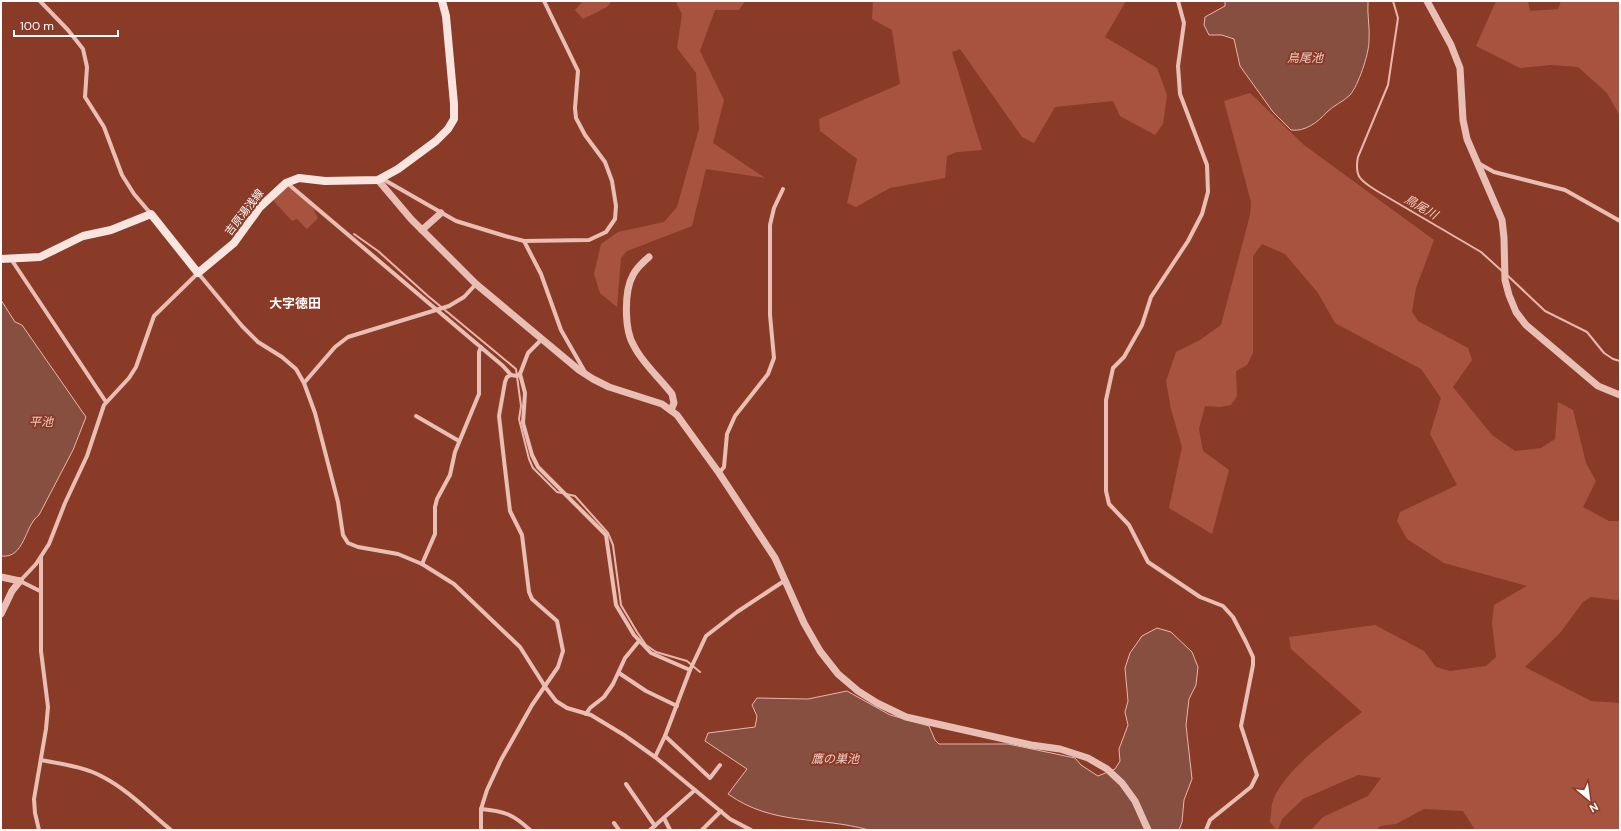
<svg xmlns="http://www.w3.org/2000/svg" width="1621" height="831" viewBox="0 0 1621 831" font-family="'DM Sans','Noto Sans JP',sans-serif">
<rect width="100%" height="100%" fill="#8a3b28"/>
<!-- green -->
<g fill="#a8533f">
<path d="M583,1H612L607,7L583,19L575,10Z"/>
<path d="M673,1H745L739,10H715L700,51L724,100L713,143L765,178L706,169L692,226L627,251L621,258L617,307L600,293L594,274L601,244L618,232L664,222L677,207L699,129L696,73L677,48L682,14L676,2Z"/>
<path d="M873,1H1126L1105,37L1157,68L1167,95L1163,124L1155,135L1120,116L1113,101L1055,107L1034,143L1022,137L960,49L952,52L982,150L957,152L947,156L945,178L890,188L856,207L847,203L857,159L820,131L819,119L900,84L892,30L872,19Z"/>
<path d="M1496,1H1528L1530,11L1558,9L1561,1H1620V116L1607,93L1578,67L1551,65L1520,68L1476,46Z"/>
<path d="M1250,93L1304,145L1434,240L1416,288L1412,312L1418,321L1468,348L1472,360L1453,387L1492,435L1515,451L1541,448L1555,439L1558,402L1573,410L1586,463L1596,481L1583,507L1609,521H1620V598L1617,600L1591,597L1583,602L1560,633L1525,667L1591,701L1620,703V830H1475L1463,811L1424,809L1396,824L1380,826L1376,830H1311L1323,817L1368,796L1381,778L1358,775L1303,799L1282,819L1278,830H1276L1270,822C1271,816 1271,810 1272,804C1280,772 1336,733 1362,712L1291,649L1289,637L1375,625L1424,651L1436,667L1450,671L1486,666L1496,657L1492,623L1494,605L1527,586L1444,563L1407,539L1397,521L1400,512L1457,485L1430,434L1441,398L1421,369L1335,323L1318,293L1285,254L1262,244L1253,256V353L1247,365L1236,371L1237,396L1231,405L1220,407L1205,406L1199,429L1203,451L1229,470L1212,534L1169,508L1182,447L1171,409L1166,381L1176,352L1200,340L1221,325L1250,215L1251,202L1224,101Z"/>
<path d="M288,187L312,206L318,218L307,229L297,219L292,221L272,199Z"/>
</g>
<!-- water -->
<g fill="#874f40" stroke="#eab5aa">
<path d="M1225,1H1368C1367,15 1370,27 1369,41C1369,54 1358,86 1350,95C1343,102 1334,105 1327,112C1318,122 1305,132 1291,130L1273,112L1240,66L1234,39L1222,35H1209L1204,25L1205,17L1225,6Z"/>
<path d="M1,300L15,322L22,325L86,417L73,450L39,515C24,526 25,559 1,556Z"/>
<path d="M1157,628L1171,632L1192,652L1198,667L1196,685L1189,699L1186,725L1192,779L1184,800L1182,822L1179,830H869C819,816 773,826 728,794L747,769L705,741L708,733L755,727L757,716L752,705L757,698L808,699L847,691L890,715L929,726L935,740L939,744H1008L1075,758L1081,765L1098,776L1115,769L1120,761L1119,749L1128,725L1125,712L1128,701L1125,668L1130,653L1142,636Z"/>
</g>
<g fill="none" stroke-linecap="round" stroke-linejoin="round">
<!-- stream -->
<g stroke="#eab5aa" stroke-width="2">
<path d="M1393,1L1398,18L1388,85L1358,157C1354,177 1361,181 1377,191L1481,252L1502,271"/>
<path d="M354,234L378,251L428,296L516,369L521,406L519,419L529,459L533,468L557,492L562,493"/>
<path d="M1507,275L1545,311L1587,332L1604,353L1613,359L1620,361"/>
<path d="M566,494L575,496L608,533L613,545L621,605L637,632L646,645L656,652L687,661L700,672"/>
</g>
<!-- minor -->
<g stroke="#e9bfb5" stroke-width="4">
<path d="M40,1L68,30L83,49L87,67L85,97L104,127L122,175L134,194L151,214"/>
<path d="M1178,1L1184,23L1178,66L1180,94L1207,165L1208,192L1202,214L1188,241L1151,297L1142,325L1124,357L1113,368L1106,400V491L1109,504L1129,525L1148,562L1200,597L1223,606L1233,617L1246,642L1253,657V665L1241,726L1257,775L1251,787L1210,820L1206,830"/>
<path d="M1478,163L1494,172L1565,190L1620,221"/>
<path d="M381,178L456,221L505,236L524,241L589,240L606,232L615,219L616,206L612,181L605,162L585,135L576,118L575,108L578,71L544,1"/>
<path d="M287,183L503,366L511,375L517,376L520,374"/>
<path d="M524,241L541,274L561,330L585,372"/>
<path d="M11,259L106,402"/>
<path d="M542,339L528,353L520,374L525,393L523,423L532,455L538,467L606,535L616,605L634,635L651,653L690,670"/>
<path d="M304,383L335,347L348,337L449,306L464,297L476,284"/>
<path d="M416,416L459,441"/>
<path d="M719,473L724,467L727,434L735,416L768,374L774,358L770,315V225L774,208L783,189"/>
<path d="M422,564L435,534V507L437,499L450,475L455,452L479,394V352L481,347"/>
<path d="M40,591L20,581L36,564L49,544L65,503L87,456L104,405L129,378L136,367L154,316L198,273L242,326L258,342L282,357L296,369L304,383L315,413L338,502L343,535L348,543L358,547L398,554L422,564L454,584L520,647L546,688L556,701L567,708L591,715L624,735L655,757L730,819L751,830"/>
<path d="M619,673L646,691L677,706"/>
<path d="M586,714L590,708L604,697L613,684L625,658L639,641"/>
<path d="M665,736L710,778L720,765"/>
<path d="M655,757L665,736L690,670L706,636L737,612L784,581"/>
<path d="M41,760C62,764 85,767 103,777C128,790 149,812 171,830"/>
<path d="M626,784L655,826"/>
<path d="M481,809C504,811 513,814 530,830"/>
<path d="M664,818L670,830"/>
<path d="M614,823L619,830"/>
<path d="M39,830L35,813L34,799L46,729L48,707L41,651V557"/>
<path d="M481,830V809L487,790L501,760L532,705L558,667L563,651L557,621L532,599L529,592L522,535L510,511L504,460L499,416L505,382L507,377L511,375"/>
<path d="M650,830L695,790"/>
<path d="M702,830L721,811"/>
</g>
<!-- tertiary -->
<g stroke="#e9bfb5" stroke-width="7">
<path d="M1427,1L1451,45L1460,68L1463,120L1467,139L1502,220L1504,238L1505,280L1509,295L1516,312L1526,325L1598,386L1620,395"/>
<path d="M378,180L411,219L476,284L579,370L593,379L609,387L662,404L677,415L719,473L775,558L804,623L820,651L838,674L858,691L877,703L906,717L1031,745L1060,749L1088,758L1107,769L1122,783L1135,801L1148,830"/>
<path d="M422,230L441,213"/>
<path d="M649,257C643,262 637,267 633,275C624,291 624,330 634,346C643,364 660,378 672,394L674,403L671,410"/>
<path d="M1,577L20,581"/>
<path d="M1,614L12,591L20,581"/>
</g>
<!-- secondary -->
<path stroke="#f8e5e0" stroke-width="8" d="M1,259L40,257L83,236L111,230L151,214L198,273L234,243L260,207L286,183L299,178L325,181L378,180L398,169L436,141L448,129L454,119V104L446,16L442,1"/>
</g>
<g text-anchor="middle" stroke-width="4" stroke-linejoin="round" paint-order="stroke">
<!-- street labels -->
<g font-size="11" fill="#fff" stroke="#8a3b28">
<text transform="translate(244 212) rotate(-52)" y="4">吉原湯浅線</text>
</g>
<!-- water labels -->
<g font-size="12" font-style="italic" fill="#f0cac1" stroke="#8a3b28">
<text x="1305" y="62">鳥尾池</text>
<text transform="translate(1421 207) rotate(30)" y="4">鳥尾川</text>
<text x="41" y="426">平池</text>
<text x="835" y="763">鷹の巣池</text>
</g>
<!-- quarter labels -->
<g font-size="13" font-weight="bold" fill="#fff" stroke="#8a3b28">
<text x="295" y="308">大字徳田</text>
</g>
</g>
<!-- border -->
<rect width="1621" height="831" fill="none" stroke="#ffffff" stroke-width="4"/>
<!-- north arrow -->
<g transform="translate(1589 799) rotate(151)" stroke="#8a3b28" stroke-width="3" paint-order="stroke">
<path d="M0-3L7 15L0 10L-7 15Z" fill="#ffffff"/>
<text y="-6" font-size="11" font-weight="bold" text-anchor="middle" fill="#ffffff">N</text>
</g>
<!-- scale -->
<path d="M14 30v6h104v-6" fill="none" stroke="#ffffff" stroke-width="2"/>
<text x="20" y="30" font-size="12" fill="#ffffff" stroke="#8a3b28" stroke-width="3" paint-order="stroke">100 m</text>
</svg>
